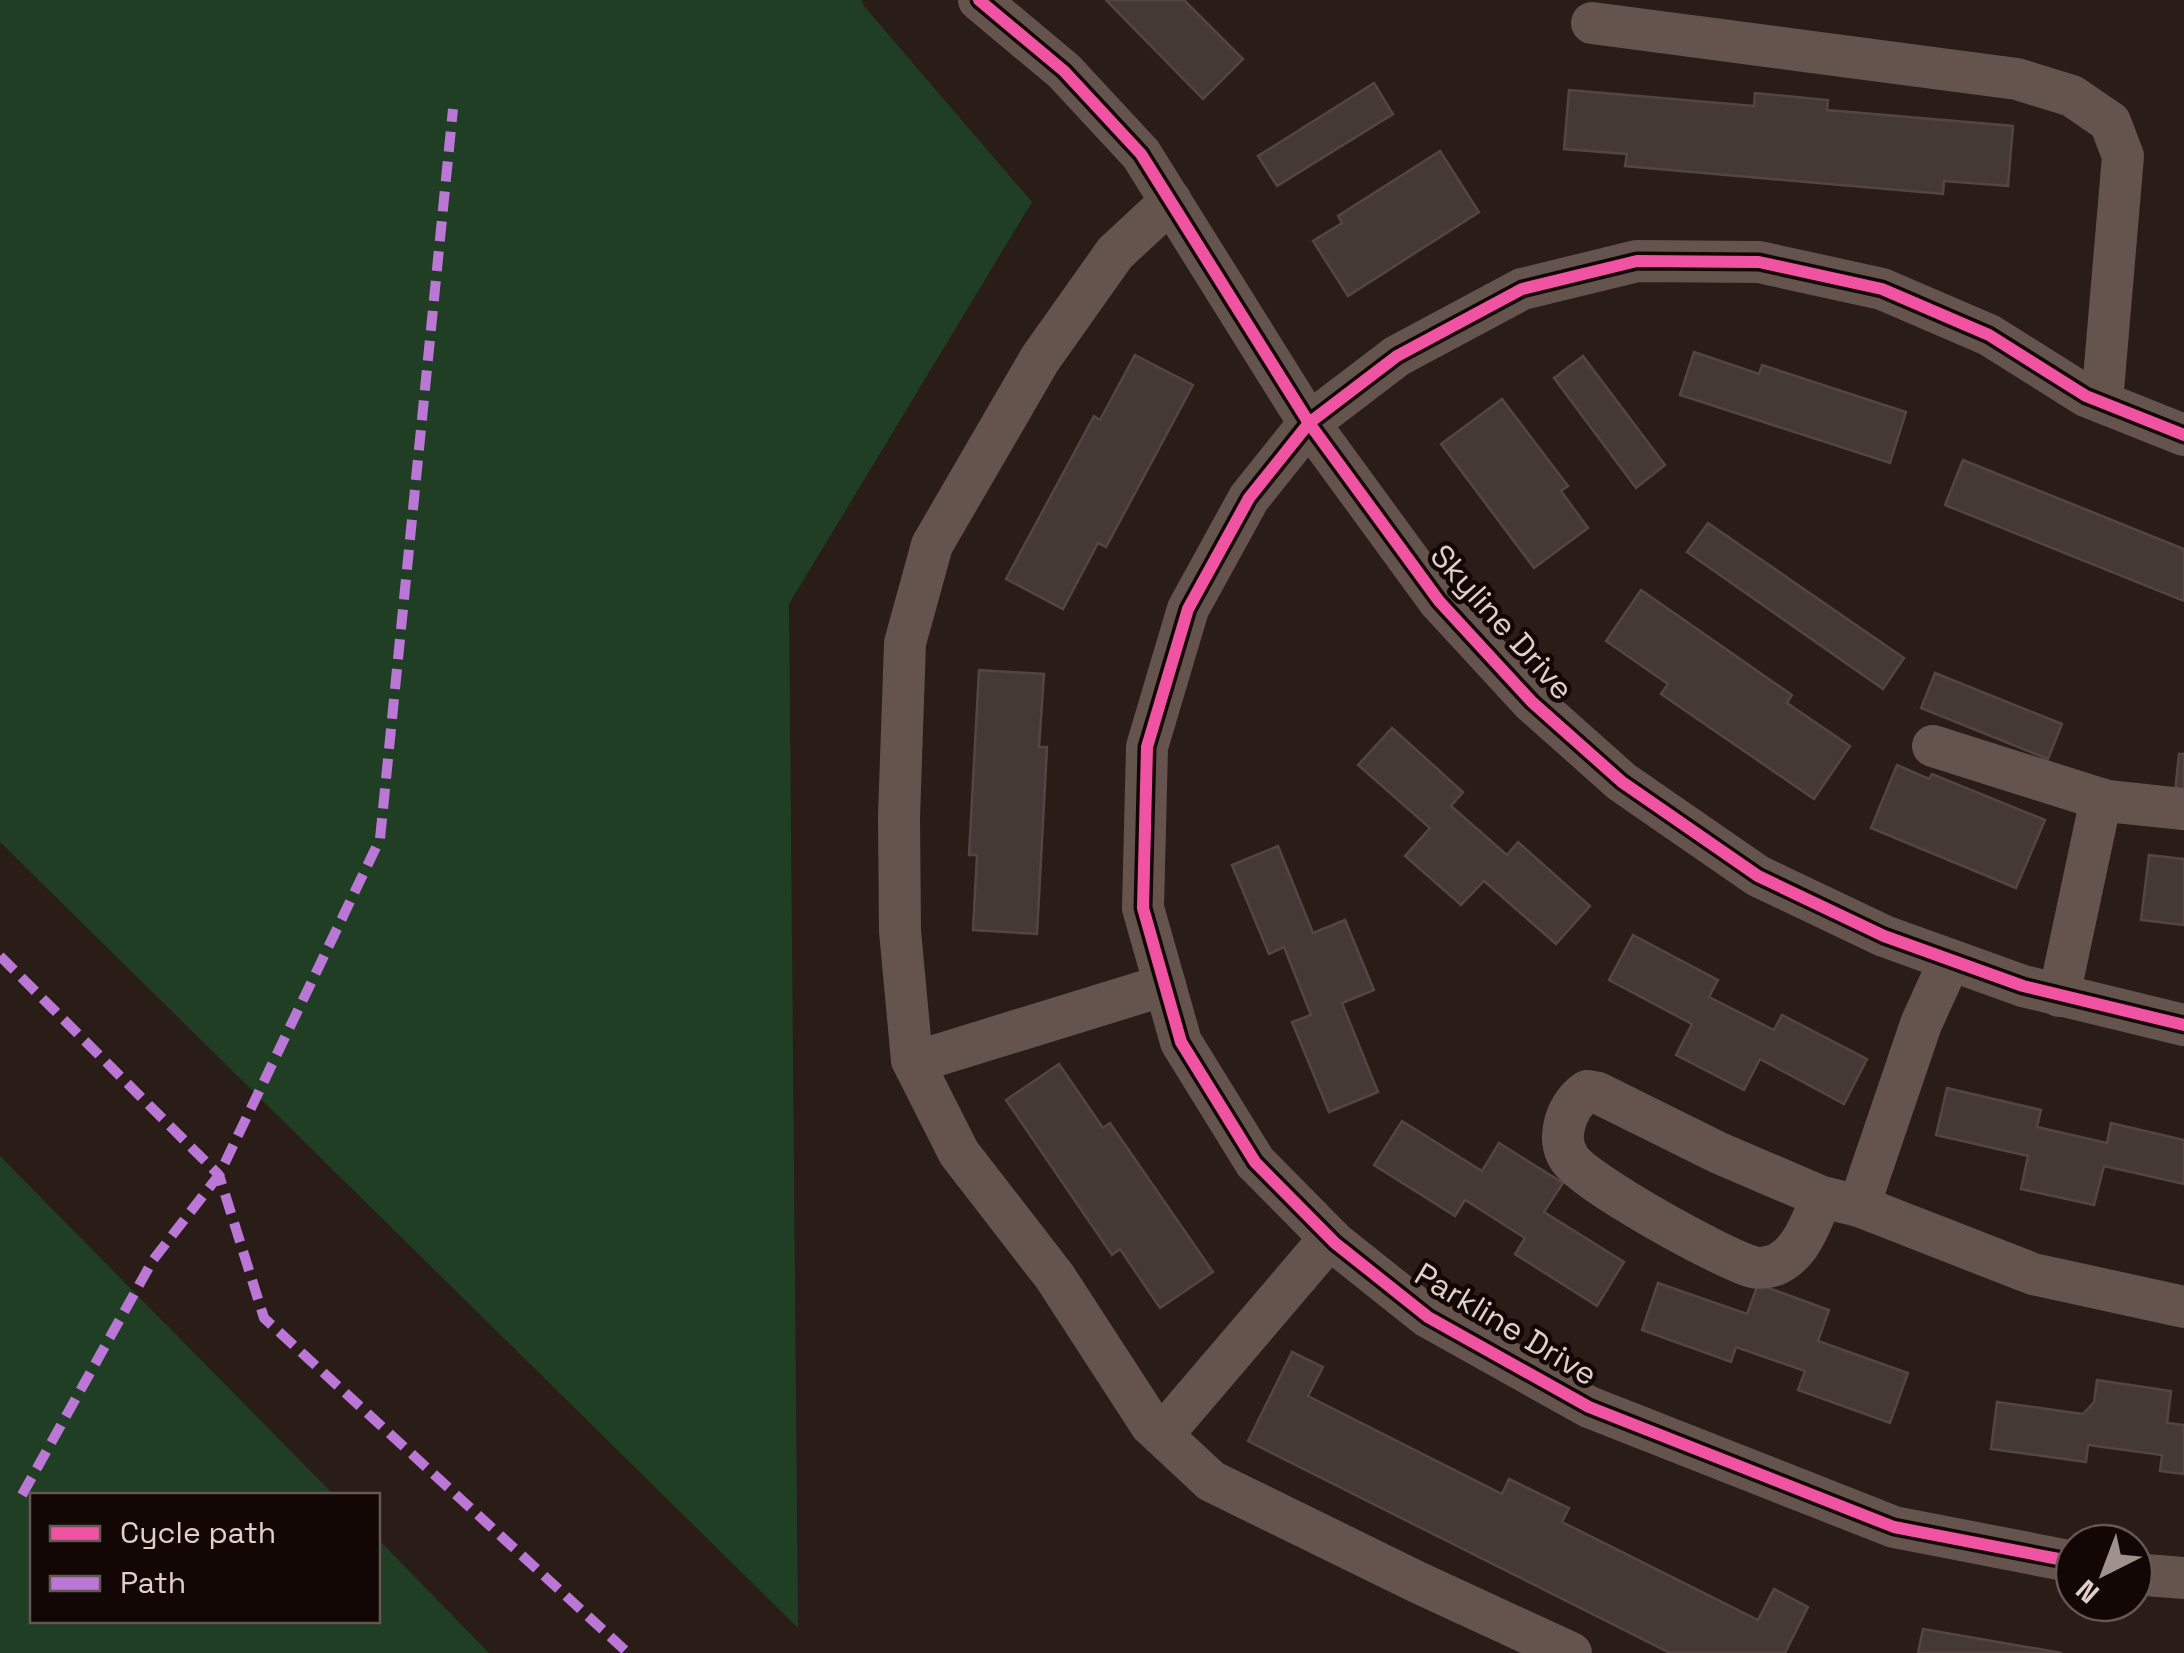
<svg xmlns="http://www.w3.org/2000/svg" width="2184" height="1653" viewBox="0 0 2184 1653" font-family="'Space Grotesk',sans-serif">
<rect width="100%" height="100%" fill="#2a1c17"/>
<!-- green -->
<g fill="#203e24">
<path d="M0,0H862L864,6L1032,202L789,604L798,1628L0,842Z"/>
<path d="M0,1156L334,1495L32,1496V1620H378V1539L489,1653H0Z"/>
</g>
<!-- building -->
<g fill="#443935" stroke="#534642" stroke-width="2.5">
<path d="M1106,0H1184L1243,59L1203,99Z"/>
<path d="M1374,83L1393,114L1277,186L1258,156Z"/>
<path d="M1569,90L1754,106L1755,93L1828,100L1827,110L2013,126L2008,186L1944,181L1943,194L1625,166L1627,154L1564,149Z"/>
<path d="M1440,151L1479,212L1348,296L1313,241L1342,223L1338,216Z"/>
<path d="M1694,352L1759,374L1762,365L1906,412L1890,463L1680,395Z"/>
<path d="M1135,355L1193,385L1106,547L1098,543L1063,609L1006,579L1094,416L1100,420Z"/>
<path d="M1583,356L1665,465L1636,488L1554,378Z"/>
<path d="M1502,399L1568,486L1561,491L1588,528L1534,568L1441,444Z"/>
<path d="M1963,460L2184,549V601L1945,505Z"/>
<path d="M1708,523L1904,658L1883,689L1687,552Z"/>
<path d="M1641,590L1792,695L1787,703L1850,746L1814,799L1661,694L1668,684L1606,641Z"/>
<path d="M979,670L1044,674L1039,747H1047L1037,934L973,930L977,855H969Z"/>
<path d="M1935,673L2062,724L2048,759L1921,708Z"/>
<path d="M1392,728L1463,792L1451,806L1507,855L1518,842L1590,906L1556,944L1484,881L1461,905L1405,856L1430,828L1358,765Z"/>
<path d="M2179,754H2184V793L2175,792Z"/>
<path d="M1897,765L1929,779L1932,774L2045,820L2016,888L1871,828Z"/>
<path d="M1278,846L1313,933L1345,920L1374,990L1342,1003L1378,1092L1329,1112L1292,1022L1311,1015L1284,947L1269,954L1232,865Z"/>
<path d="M2149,855L2184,859V925L2141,920Z"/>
<path d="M1633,935L1718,980L1709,997L1774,1030L1782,1015L1867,1059L1844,1104L1760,1059L1744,1090L1676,1055L1692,1024L1609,980Z"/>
<path d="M1059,1064L1103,1128L1110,1123L1213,1272L1160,1308L1120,1249L1112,1255L1006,1100Z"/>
<path d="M1947,1088L2041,1110L2037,1127L2107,1143L2111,1123L2184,1140V1184L2104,1166L2094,1205L2021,1189L2028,1156L1936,1135Z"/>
<path d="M1402,1121L1482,1171L1499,1143L1563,1183L1544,1212L1624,1262L1597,1306L1515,1254L1525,1238L1465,1200L1455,1216L1374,1165Z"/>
<path d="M1658,1283L1747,1314L1758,1284L1829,1310L1818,1341L1908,1373L1890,1423L1798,1390L1805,1371L1736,1347L1731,1362L1642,1330Z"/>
<path d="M1292,1352L1323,1367L1308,1396L1502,1494L1509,1479L1569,1508L1562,1522L1758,1620L1774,1589L1808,1607L1785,1653H1670L1248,1441Z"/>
<path d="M2097,1380L2171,1391L2167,1423L2184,1425V1474L2160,1471L2162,1455L2088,1445L2086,1462L1991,1449L1997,1402L2083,1414L2094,1402Z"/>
<path d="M1923,1629L2062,1653H1918Z"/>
</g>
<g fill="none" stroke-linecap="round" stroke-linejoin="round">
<!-- minor -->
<g stroke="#65544e" stroke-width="42">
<path d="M979,0L1064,71L1141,154L1309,423L1439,601L1532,702L1622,782L1758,876L1884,936L2023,986L2184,1025"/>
<path d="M1592,23L2017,79L2072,96L2110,122L2123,156L2102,402"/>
<path d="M1171,201L1115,253L1040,359L932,545L905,643L899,817L900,931L912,1060L959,1153L1055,1277L1151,1425L1211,1481L1417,1582L1571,1653"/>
<path d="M1933,746L2107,801L2184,809"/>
<path d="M2059,996L2101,799"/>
<path d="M912,1060L925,1059L1165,985"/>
<path d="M1822,1197C1811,1221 1802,1254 1775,1265C1768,1267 1760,1269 1753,1267C1723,1259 1583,1182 1569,1158C1555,1137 1567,1105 1587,1091L1598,1093L1719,1153L1822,1197L1859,1206L2033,1274L2184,1307"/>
<path d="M1859,1206L1921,1024L1950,960"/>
<path d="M1162,1435L1330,1238"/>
<path d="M2074,1562L1894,1527L1589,1407L1428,1317L1335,1243L1255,1162L1181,1042L1143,908L1147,747L1188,609L1249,498L1309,423L1397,356L1522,289L1637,261L1759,262L1882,289L1989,335L2086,396L2184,435"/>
<path d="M2134,1574L2184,1578"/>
</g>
<!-- quiet -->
<g stroke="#ba77d6" stroke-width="10" stroke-dasharray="20 10" stroke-linecap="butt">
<path d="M0,956L219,1175L264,1318L628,1653"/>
<path d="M22,1495L153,1260L219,1175L380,839L453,109"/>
</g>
<defs>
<g id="cycleway">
<path d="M979,0L1064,71L1141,154L1309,423L1439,601L1532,702L1622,782L1758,876L1884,936L2023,986L2184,1025"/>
<path d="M2074,1562L1894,1527L1589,1407L1428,1317L1335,1243L1255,1162L1181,1042L1143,908L1147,747L1188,609L1249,498L1309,423L1397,356L1522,289L1637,261L1759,262L1882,289L1989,335L2086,396L2184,435"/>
</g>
</defs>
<!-- cycleway casing -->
<use href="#cycleway" stroke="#120704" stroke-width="19"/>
<!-- cycleway -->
<use href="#cycleway" stroke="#f153a3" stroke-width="12"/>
</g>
<g text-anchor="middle" stroke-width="9" stroke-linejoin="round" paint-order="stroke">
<!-- street labels -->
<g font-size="32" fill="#e1cfc9" stroke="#120704">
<text transform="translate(1502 622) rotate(48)" y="11">Skyline Drive</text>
<text transform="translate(1506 1324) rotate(31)" y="11">Parkline Drive</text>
</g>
</g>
<!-- legend -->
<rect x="30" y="1493" width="350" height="130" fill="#120704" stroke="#655753" stroke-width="2.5"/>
<rect x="50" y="1526" width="50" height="15" fill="#f153a3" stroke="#655753" stroke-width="2.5"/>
<text x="120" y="1543" font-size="30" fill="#e1cfc9">Cycle path</text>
<rect x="50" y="1576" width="50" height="15" fill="#ba77d6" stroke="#655753" stroke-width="2.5"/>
<text x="120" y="1593" font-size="30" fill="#e1cfc9">Path</text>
<!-- north arrow -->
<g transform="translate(2104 1573) rotate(222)"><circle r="48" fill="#120704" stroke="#655753" stroke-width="2.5"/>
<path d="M0-8L18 38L0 25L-18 38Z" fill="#a1908b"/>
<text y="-15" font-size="28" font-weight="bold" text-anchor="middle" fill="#e1cfc9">N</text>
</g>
</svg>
